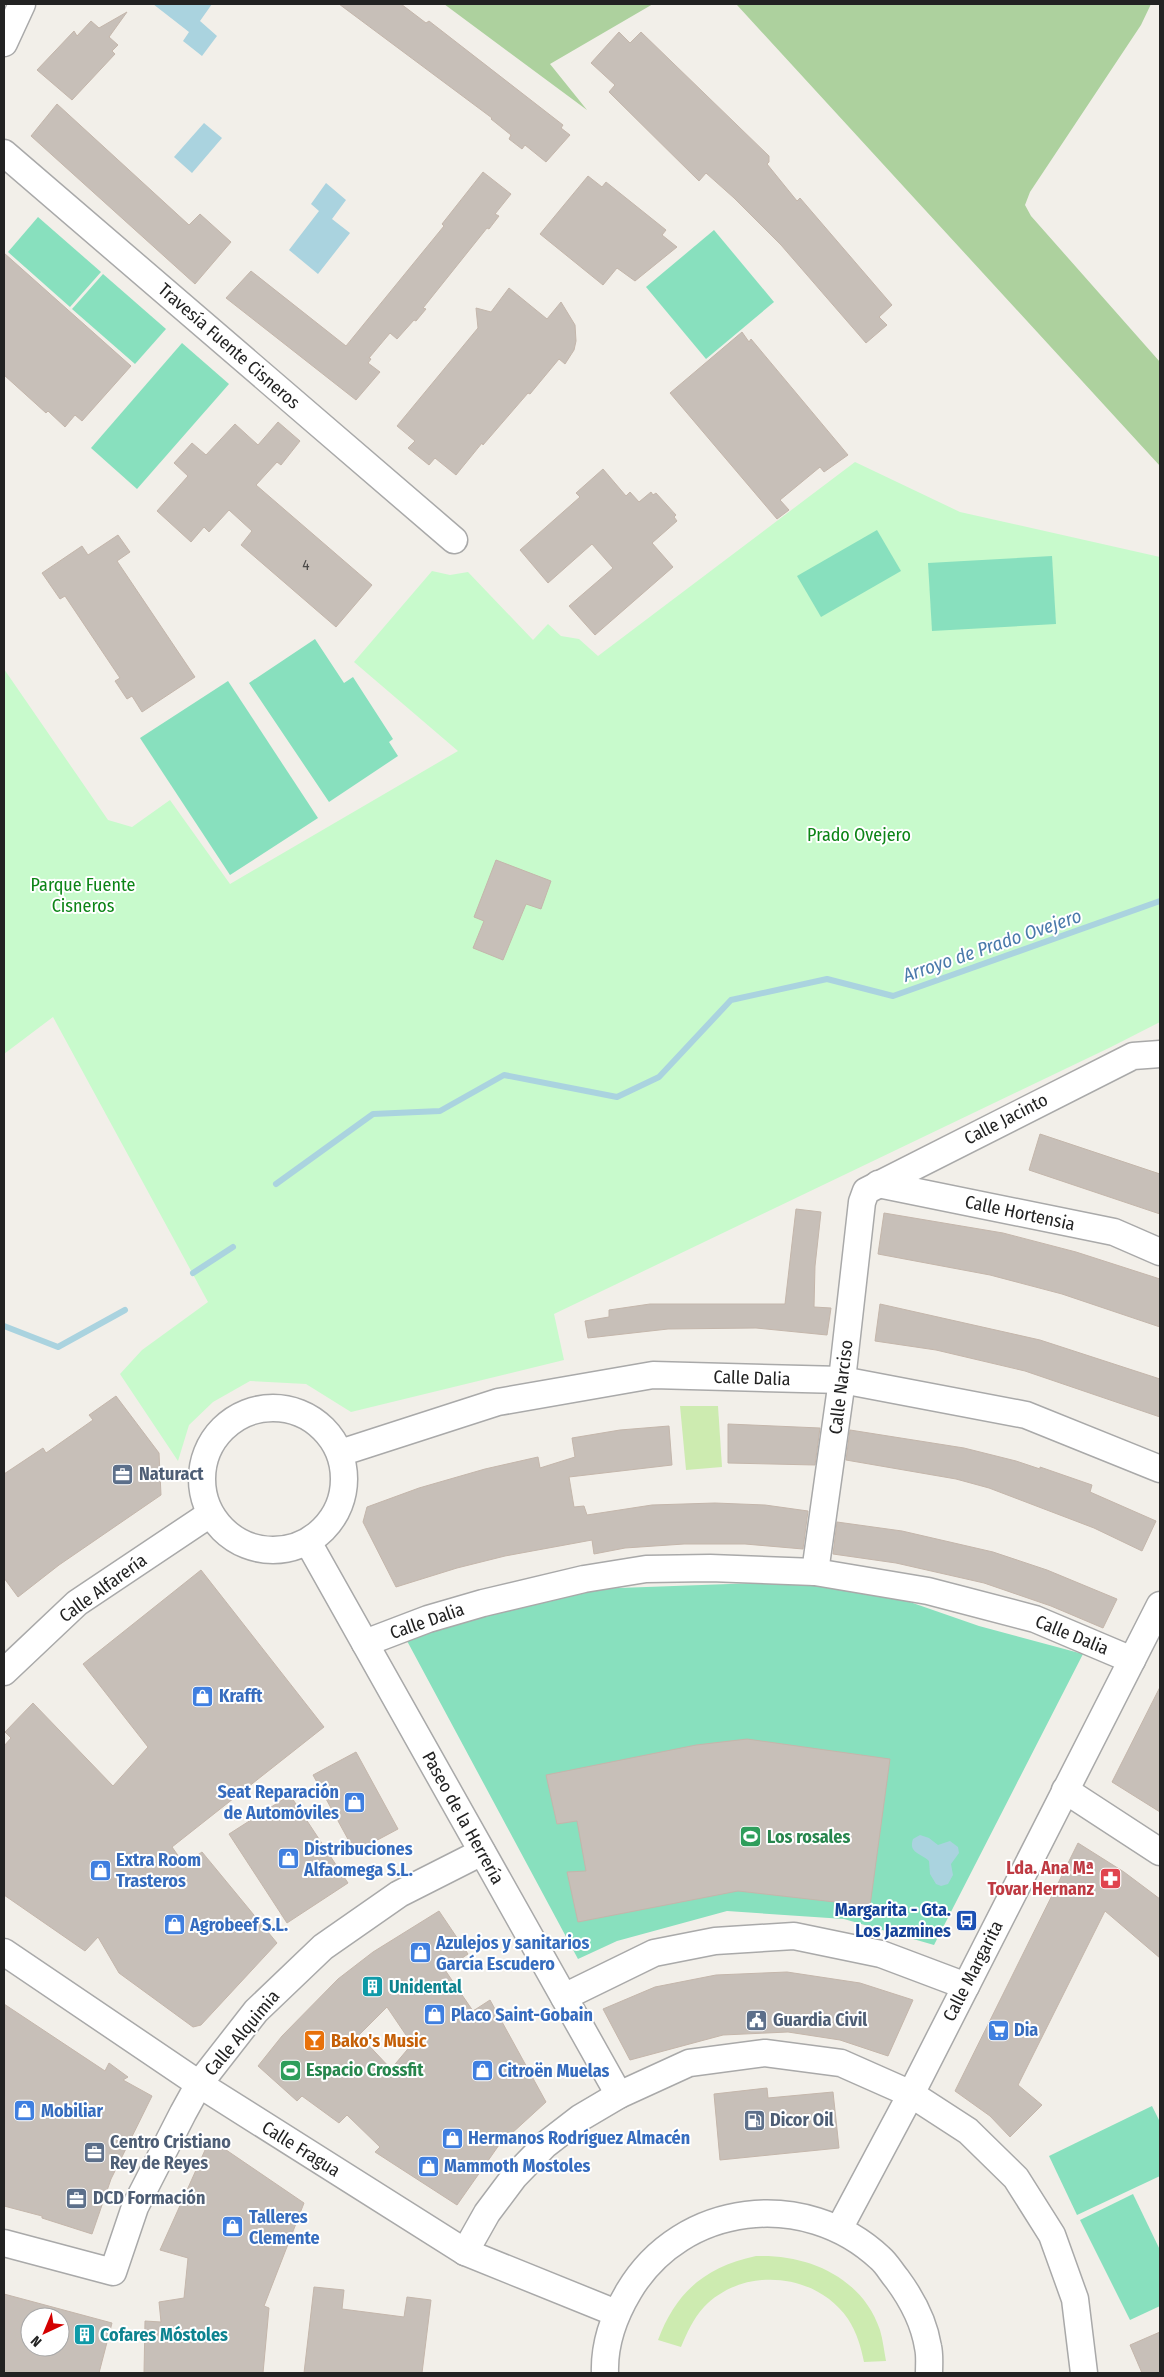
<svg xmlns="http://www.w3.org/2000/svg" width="1164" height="2377" viewBox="0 0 1164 2377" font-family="'Fira Sans Condensed',sans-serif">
<rect width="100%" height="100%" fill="#f2efe9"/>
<!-- grass -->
<g fill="#cdebb0">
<path d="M680,1406H718L722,1467L686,1470Z"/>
<path d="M756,2256C808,2254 862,2277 880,2330C883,2340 884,2351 886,2361L864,2362C861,2347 857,2333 848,2319C816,2272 743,2266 704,2307C693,2319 687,2333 681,2347L658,2340C676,2292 705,2267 756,2256Z"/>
</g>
<!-- forest -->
<g fill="#add19e">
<path d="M444,4H653L550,64L587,110Z"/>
<path d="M727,4H1151L1141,25L1030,192L1025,205L1031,216L1160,362V466L737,5Z"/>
</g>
<!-- park -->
<path fill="#c8facc" d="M855,462L960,512L1160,557V1022L1111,1047L554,1314L564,1360L351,1412L306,1384L250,1381L213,1402L189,1425L178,1461L120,1374L142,1350L208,1302L53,1017L4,1054V669L108,820L132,827L170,800L230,884L458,751L354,662L432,571L450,575L468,572L533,640L548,624L561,636L579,639L598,656Z"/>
<!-- pitch -->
<g fill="#88e0be">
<path d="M38,217L101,272L70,307L8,252Z"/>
<path d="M714,230L774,302L706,359L646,287Z"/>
<path d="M103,274L166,329L135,364L72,309Z"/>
<path d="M182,343L229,384L137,489L91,448Z"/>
<path d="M877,530L901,571L821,617L797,576Z"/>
<path d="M1052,556L1056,624L932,631L928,563Z"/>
<path d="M315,639L344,683L353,677L393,739L389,742L398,756L329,802L249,683Z"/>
<path d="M228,681L318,818L230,875L140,738Z"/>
<path d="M816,1581L907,1601L979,1626L1083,1654L934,1945L844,1919L727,1911L617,1941L578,1959L406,1639L459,1619L591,1589Z"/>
<path d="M1152,2106L1160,2122V2176L1077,2215L1049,2156Z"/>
<path d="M1133,2194L1160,2250V2306L1130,2320L1080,2220Z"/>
</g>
<!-- water -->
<g fill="#aad3df">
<path d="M153,4H212L200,21L217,36L202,56L183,41L189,32Z"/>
<path d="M204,123L222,138L192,173L174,157Z"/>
<path d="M326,183L346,200L332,219L350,233L318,274L289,250L319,211L311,204Z"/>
<path d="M920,1835L929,1838L938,1845L950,1841L958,1847L959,1853L951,1864L953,1875L948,1884L941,1886L936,1884L930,1874L929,1861C921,1853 908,1853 913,1839Z"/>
</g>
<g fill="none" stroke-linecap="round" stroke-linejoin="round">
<!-- stream -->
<g stroke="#aad3df" stroke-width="6">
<path d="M276,1184L373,1114L440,1111L504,1075L617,1097L659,1077L731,1000L827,979L893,996L1160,901"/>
<path d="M193,1273L233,1247"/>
<path d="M4,1326L58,1347L125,1310"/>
</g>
</g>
<!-- building -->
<g fill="#c7bfb8" stroke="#c4b6ab" fill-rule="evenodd">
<path d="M339,4H401L426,23L429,21L563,125L561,128L570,135L546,162L525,145L522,149L509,139L511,135L491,119L492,118Z"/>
<path d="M127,12L109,37L118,45L112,51L115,54L72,100L37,70L74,31L77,36L91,21L99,28Z"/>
<path d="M619,32L630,43L641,32L769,156V162L767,164L797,201L800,198L892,305L879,317L887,325L866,343L781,245L734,198L706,173L699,181L609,92L615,85L591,63Z"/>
<path d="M57,104L189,225L200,214L231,242L195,284L31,136Z"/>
<path d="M483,172L511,194L495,214L499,216L489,229L487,228L423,308L426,309L416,321L414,320L397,339L390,333L369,358L371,359L368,363L380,372L356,400L226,298L251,271L346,346L444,226L442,224Z"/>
<path d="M588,176L602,187L606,182L666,230L662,235L677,247L635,281L617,268L603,285L540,234Z"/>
<path d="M4,253L131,366L82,421L75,415L65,427L48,411L46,413L4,375Z"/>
<path d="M509,288L547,319L561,302L575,325L576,341L574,350L565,364L559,359L530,394L528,393L483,445L482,443L456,475L435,458L429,465L408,448L415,441L397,426L478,328L476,308L491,312Z"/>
<path d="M742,332L749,342L751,339L848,455L824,472L820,467L780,500L789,510L777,519L670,393Z"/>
<path d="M278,422L300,441L281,465L277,462L256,485L372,585L336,627L241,545L252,531L229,510L209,532L204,527L191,542L157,511L188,476L174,463L192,443L206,455L235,424L258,445Z"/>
<path d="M603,469L626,496L630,492L639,502L651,492L653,495L656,493L676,515L674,517L677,521L652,543L673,567L595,635L569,606L613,568L592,544L548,583L520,550L580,497L576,493Z"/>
<path d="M118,535L130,552L117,561L195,677L142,712L132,696L127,699L115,681L120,678L65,596L60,599L42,573L82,546L88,555Z"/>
<path d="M496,860L551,881L541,909L526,904L503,960L473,948L484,921L474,917Z"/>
<path d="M1040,1134L1160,1174V1214L1029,1170Z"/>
<path d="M796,1209L821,1212L815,1266L814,1307L831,1308L827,1335L756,1328L668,1329L588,1338L585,1321L609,1317V1310L650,1304H785Z"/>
<path d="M884,1213L1003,1233L1076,1252L1160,1279V1327L1062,1294L990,1275L878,1254Z"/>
<path d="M880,1304L1040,1340L1160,1379V1417L1025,1371L936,1350L875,1341Z"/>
<path d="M116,1396L159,1453L161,1495L59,1565L18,1597L4,1578V1474L43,1448L46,1453L93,1420L89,1415Z"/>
<path d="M728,1424L820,1428L815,1465L728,1463Z"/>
<path d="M669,1426L672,1465L569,1477L574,1507L584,1506L587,1515L652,1505L715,1503L765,1505L808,1511L803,1549L745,1544H684L625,1548L594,1554L592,1540L505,1556L457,1568L396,1587L363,1522L367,1507L419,1488L485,1469L538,1457L540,1468L575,1457L572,1438L620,1430Z"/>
<path d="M850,1430L964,1448L1016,1461L1040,1469V1467L1092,1485L1090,1492L1156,1521L1142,1551L1094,1528L989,1488L956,1479L846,1460Z"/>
<path d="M837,1522L902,1531L993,1552L1047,1570L1117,1599L1103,1628L1051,1606L984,1583L896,1563L833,1554Z"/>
<path d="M201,1570L324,1727L172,1847L184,1864L202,1852L277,1943L201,2025L193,2027L119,1973L98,1937L85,1951L4,1895V1746L11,1738L5,1732L33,1703L113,1786L148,1747L83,1664Z"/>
<path d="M1160,1687V1812L1112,1782Z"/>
<path d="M747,1739L890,1759L870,1906L738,1891L578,1922L567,1872L586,1871L577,1821L557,1824L546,1775L696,1745Z"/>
<path d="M356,1752L398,1829L355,1852L313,1775Z"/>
<path d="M290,1795L348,1883L287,1923L229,1834Z"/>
<path d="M1078,1843L1124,1872L1160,1899V1958L1105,1911L1018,2085L1042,2105L1010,2137L990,2116L955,2091Z"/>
<path d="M439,1911L468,1954L445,1970L473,2011L490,2000L546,2102L499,2145L457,2205L375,2152L380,2147L347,2115L339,2123L302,2096L297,2101L258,2066L282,2036L338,1979L373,1952ZM387,2007L412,2044L391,2069L359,2035Z"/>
<path d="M787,1972L860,1983L913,2000L888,2056L840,2040L788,2032L723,2035L630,2060L603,2009L655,1987L716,1975Z"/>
<path d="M4,2004L105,2071L109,2063L128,2077L123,2080L152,2096L111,2179L92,2234L42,2218V2216L4,2206Z"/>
<path d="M767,2088L768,2098L833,2092L839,2148L720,2160L714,2094Z"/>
<path d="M210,2139L304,2203L264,2306L269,2308L263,2373H144L145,2321L161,2322L159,2302L184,2298L188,2258L160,2250Z"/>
<path d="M314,2287L344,2290L342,2309L404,2317L407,2297L431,2300L422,2373H304Z"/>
<path d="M4,2294L112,2323L99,2373H4ZM30,2317H60V2347H30Z"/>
<path d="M1160,2332V2373H1142L1130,2345Z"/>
</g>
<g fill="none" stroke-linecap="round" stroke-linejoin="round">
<defs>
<g id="minor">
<path d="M4,43L22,4"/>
<path d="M4,153L454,540"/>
<path d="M878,1184L1114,1232L1160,1252"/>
<circle cx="273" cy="1479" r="71"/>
<path d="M340,1453L498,1402L653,1375L842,1380L1026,1415L1160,1469"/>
<path d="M308,1542L619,2095"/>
<path d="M815,1572L842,1380L862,1202L866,1191L1133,1056L1160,1054"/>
<path d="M365,1643L428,1619L483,1603L584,1579L646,1569L710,1568L815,1572L928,1591L1035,1619L1132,1660"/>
<path d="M4,1672L77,1603L210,1514"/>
<path d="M1065,1790L1160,1852"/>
<path d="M4,1952L199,2084L465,2252L616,2313"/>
<path d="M564,1997L654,1953L715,1941L794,1936L881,1954L966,1986"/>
<path d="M839,2229L911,2094L1160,1605"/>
<path d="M4,2243L113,2272L135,2207L183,2113L199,2084L256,2011L323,1947L399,1894L482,1852"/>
<path d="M465,2252L487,2213L514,2177L545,2145L580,2118L619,2095L689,2063L765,2053L841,2063L911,2094L968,2131L1016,2178L1052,2235L1075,2299L1084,2373"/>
<path d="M605,2373C604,2344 614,2316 629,2291C682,2202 805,2188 880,2258C887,2264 891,2272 897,2279C911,2298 924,2322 928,2347C930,2355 929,2365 929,2373"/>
</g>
</defs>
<!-- minor casing -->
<use href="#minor" stroke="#a9a9a9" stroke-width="29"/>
<!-- minor -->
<use href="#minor" stroke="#fff" stroke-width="26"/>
</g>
<!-- icons -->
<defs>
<symbol id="office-square" viewBox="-11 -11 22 22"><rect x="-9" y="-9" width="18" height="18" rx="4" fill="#5c6f8a" stroke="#fff"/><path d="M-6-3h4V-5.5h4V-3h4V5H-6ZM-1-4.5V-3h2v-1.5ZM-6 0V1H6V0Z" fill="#fff"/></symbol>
<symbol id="shop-square" viewBox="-11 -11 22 22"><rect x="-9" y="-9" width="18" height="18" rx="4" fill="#3f7fe0" stroke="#fff"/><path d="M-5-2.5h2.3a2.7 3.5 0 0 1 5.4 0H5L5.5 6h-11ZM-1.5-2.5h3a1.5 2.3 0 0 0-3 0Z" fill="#fff"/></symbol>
<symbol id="stadium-square" viewBox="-11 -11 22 22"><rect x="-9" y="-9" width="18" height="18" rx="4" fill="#2e9e5b" stroke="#fff"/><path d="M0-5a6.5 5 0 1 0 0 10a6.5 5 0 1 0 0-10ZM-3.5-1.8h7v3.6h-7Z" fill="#fff"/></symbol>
<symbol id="pharmacy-square" viewBox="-11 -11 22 22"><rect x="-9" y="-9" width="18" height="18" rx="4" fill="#e0444e" stroke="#fff"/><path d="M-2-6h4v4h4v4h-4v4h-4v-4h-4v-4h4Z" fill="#fff"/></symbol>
<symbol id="bus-square" viewBox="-11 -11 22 22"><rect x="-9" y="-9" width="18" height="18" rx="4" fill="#1a4fb4" stroke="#fff"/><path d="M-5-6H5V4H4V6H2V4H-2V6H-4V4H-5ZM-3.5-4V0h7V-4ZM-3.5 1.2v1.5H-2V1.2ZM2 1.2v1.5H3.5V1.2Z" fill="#fff"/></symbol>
<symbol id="building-square" viewBox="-11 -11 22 22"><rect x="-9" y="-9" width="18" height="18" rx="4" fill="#0f9aa8" stroke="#fff"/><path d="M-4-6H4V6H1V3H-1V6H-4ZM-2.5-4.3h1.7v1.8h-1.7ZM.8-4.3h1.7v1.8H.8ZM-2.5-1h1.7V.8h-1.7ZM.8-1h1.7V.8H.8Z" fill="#fff"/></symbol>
<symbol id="civic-square" viewBox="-11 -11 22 22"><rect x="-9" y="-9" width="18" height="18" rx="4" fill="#5c6f8a" stroke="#fff"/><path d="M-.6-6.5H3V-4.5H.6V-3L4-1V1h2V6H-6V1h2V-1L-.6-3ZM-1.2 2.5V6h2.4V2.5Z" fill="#fff"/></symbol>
<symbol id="supermarket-square" viewBox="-11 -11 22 22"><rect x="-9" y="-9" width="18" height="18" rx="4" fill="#3f7fe0" stroke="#fff"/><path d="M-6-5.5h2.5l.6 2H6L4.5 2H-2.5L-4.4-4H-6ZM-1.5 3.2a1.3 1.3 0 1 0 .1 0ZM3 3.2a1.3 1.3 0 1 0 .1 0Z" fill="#fff"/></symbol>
<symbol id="bar-square" viewBox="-11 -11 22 22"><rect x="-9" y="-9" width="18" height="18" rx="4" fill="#e8710a" stroke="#fff"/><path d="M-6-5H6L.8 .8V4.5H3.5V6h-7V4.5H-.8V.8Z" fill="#fff"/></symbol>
<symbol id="fuel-square" viewBox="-11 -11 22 22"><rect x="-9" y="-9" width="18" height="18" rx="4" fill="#5c6f8a" stroke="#fff"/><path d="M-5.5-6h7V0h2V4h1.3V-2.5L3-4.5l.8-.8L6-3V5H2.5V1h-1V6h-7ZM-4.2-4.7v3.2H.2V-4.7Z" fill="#fff"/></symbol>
</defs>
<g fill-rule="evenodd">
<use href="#office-square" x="110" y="1462" width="25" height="25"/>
<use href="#shop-square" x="190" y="1684" width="25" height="25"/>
<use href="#shop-square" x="342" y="1790" width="25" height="25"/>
<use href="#stadium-square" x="738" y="1824" width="25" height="25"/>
<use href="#shop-square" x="276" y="1846" width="25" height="25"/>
<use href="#shop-square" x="88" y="1858" width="25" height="25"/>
<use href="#pharmacy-square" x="1098" y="1866" width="25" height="25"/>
<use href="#bus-square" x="954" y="1908" width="25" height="25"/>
<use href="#shop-square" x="162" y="1912" width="25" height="25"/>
<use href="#shop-square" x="408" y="1940" width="25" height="25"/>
<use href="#building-square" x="360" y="1974" width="25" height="25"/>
<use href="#shop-square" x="422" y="2002" width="25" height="25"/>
<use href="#civic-square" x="744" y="2008" width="25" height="25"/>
<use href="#supermarket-square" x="986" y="2018" width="25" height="25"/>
<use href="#bar-square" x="302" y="2028" width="25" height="25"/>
<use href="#stadium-square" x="278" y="2058" width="25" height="25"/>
<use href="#shop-square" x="470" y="2058" width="25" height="25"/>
<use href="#shop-square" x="12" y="2098" width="25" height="25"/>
<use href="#fuel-square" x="742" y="2108" width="25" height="25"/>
<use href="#shop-square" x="440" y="2126" width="25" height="25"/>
<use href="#office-square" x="82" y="2140" width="25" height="25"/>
<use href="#shop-square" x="416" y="2154" width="25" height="25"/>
<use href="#office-square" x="64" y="2186" width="25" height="25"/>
<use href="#shop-square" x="220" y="2214" width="25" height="25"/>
<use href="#building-square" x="72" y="2322" width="25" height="25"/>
</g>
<g text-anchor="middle" stroke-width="4" stroke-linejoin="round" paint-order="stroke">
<!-- number labels -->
<g font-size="15" fill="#4b4948">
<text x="306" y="570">4</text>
</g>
<!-- street labels -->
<g font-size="18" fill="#222" stroke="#fff">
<text transform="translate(229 346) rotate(41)" y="6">Travesía Fuente Cisneros</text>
<text transform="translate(1006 1119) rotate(-27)" y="6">Calle Jacinto</text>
<text transform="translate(1020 1213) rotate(12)" y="6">Calle Hortensia</text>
<text transform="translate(752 1378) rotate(2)" y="6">Calle Dalia</text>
<text transform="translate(841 1387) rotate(-83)" y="6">Calle Narciso</text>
<text transform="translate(103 1588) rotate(-36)" y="6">Calle Alfarería</text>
<text transform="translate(427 1621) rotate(-19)" y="6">Calle Dalia</text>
<text transform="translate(1072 1635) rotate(22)" y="6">Calle Dalia</text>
<text transform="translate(463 1818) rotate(61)" y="6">Paseo de la Herrería</text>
<text transform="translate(973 1971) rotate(-63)" y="6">Calle Margarita</text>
<text transform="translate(242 2033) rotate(-50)" y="6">Calle Alquimia</text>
<text transform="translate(301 2149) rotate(32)" y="6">Calle Fragua</text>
</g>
<!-- park labels -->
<g font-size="18" fill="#0c8416" stroke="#fff">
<text x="859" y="841">Prado Ovejero</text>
<text x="83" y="891">Parque Fuente<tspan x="83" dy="21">Cisneros</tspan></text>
</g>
<!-- service labels -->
<g font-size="18" font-weight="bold" fill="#4e5e75" stroke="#fff" text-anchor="start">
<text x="139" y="1480">Naturact</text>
<text x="773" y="2026">Guardia Civil</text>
<text x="770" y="2126">Dicor Oil</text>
<text x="110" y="2148">Centro Cristiano<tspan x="110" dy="21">Rey de Reyes</tspan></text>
<text x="93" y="2204">DCD Formación</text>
</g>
<!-- shop labels -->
<g font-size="18" font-weight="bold" fill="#366cbe" stroke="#fff" text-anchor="start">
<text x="219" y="1702">Krafft</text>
<text x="339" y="1798" text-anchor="end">Seat Reparación<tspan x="339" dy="21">de Automóviles</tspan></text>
<text x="304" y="1855">Distribuciones<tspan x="304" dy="21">Alfaomega S.L.</tspan></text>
<text x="116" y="1866">Extra Room<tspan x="116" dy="21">Trasteros</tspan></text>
<text x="190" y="1931">Agrobeef S.L.</text>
<text x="436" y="1949">Azulejos y sanitarios<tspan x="436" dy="21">García Escudero</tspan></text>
<text x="451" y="2021">Placo Saint-Gobain</text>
<text x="1014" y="2036">Dia</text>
<text x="498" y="2077">Citroën Muelas</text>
<text x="41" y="2117">Mobiliar</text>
<text x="468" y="2144">Hermanos Rodríguez Almacén</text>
<text x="444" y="2172">Mammoth Mostoles</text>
<text x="249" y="2223">Talleres<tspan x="249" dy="21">Clemente</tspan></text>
</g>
<!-- leisure labels -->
<g font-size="18" font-weight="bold" fill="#27864d" stroke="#fff" text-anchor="start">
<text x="767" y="1843">Los rosales</text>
<text x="306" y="2076">Espacio Crossfit</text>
</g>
<!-- health labels -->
<g font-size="18" font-weight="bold" fill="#be3a42" stroke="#fff" text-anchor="end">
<text x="1094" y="1874">Lda. Ana Mª<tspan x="1094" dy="21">Tovar Hernanz</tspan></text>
</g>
<!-- transit labels -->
<g font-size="18" font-weight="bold" fill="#164399" stroke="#fff" text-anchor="end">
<text x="951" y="1916">Margarita - Gta.<tspan x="951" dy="21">Los Jazmines</tspan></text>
</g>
<!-- culture labels -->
<g font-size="18" font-weight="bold" fill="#0d838f" stroke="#fff" text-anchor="start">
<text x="389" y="1993">Unidental</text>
<text x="100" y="2341">Cofares Móstoles</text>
</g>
<!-- food labels -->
<g font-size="18" font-weight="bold" fill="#c56008" stroke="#fff" text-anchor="start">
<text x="331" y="2047">Bako's Music</text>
</g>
<!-- water labels -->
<g font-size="19" font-style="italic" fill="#4a7aab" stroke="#fff">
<text transform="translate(992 945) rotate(-19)" y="7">Arroyo de Prado Ovejero</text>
</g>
</g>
<!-- border -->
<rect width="1164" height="2377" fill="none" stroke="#222222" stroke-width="10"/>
<!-- north arrow -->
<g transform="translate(45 2332) rotate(224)"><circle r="24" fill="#ffffff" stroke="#a7a7a7"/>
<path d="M0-4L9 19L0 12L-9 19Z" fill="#d40000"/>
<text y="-8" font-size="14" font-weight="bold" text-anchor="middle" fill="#222222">N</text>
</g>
</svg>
